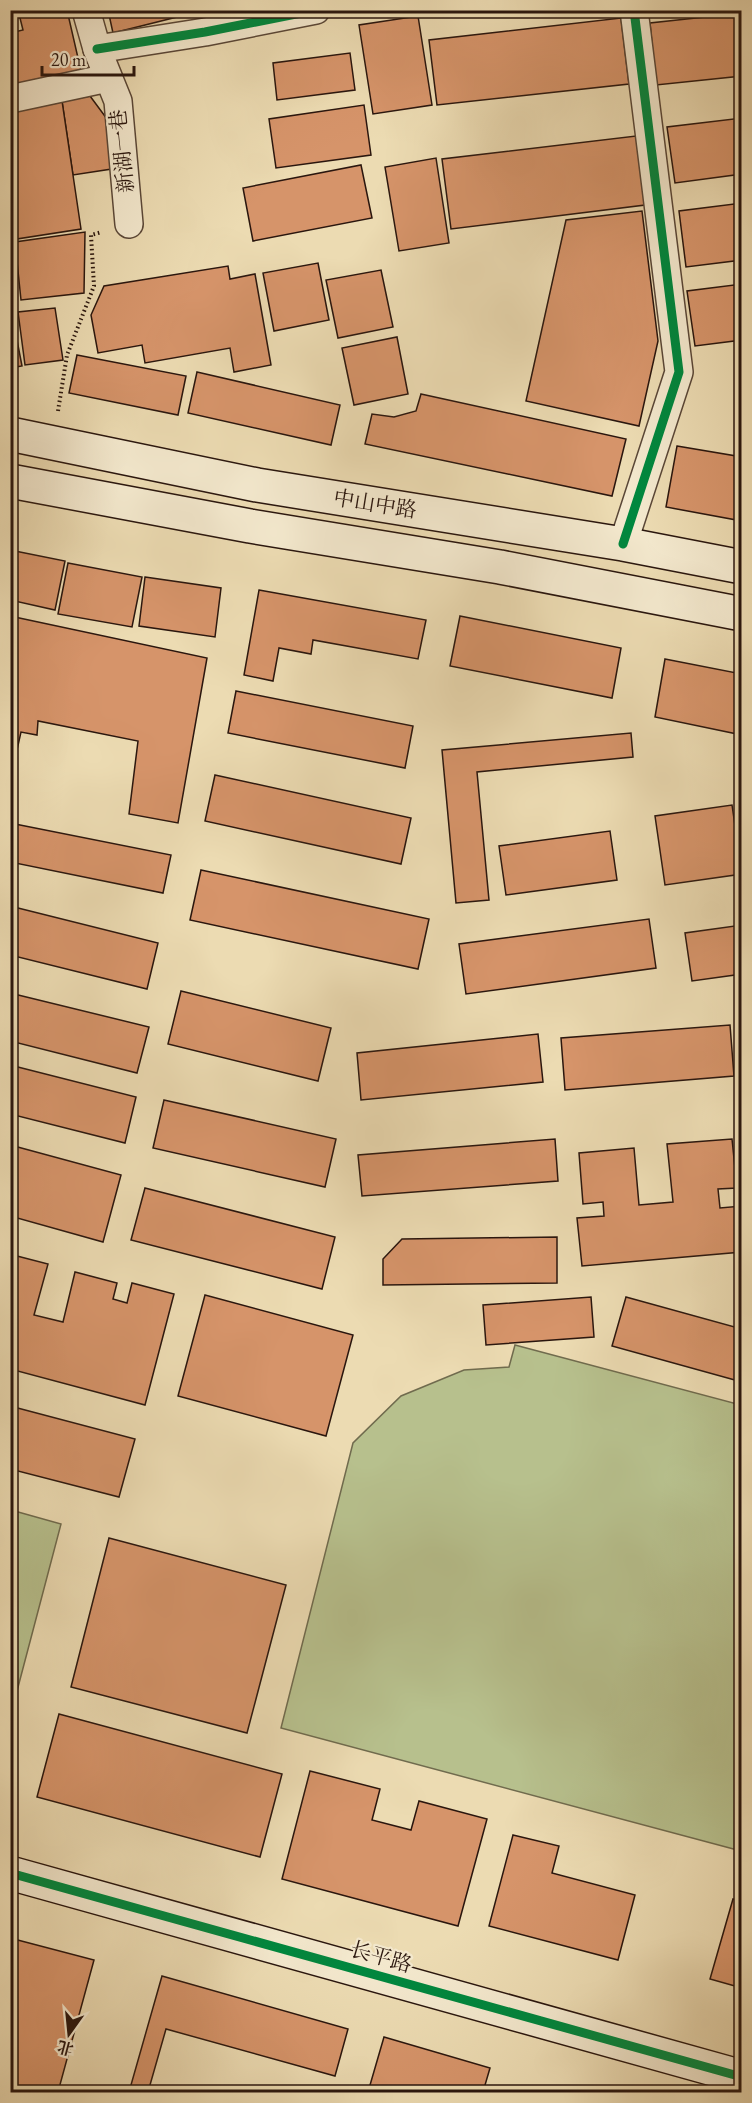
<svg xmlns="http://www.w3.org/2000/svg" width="752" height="2103" viewBox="0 0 752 2103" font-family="'EB Garamond','Noto Serif SC',serif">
<rect width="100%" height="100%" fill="#ecdbb2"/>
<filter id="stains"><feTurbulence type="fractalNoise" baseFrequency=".00333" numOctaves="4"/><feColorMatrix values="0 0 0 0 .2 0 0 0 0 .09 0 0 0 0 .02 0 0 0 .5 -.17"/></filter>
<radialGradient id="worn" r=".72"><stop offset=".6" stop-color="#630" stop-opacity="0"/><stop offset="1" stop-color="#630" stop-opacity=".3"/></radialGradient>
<!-- green -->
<g fill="#b7c08d" stroke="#706b4e" stroke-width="1.5">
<path d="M515,1345L741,1405V1851L281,1728L353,1443L401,1396L464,1370L509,1367Z"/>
<path d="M11,1510L61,1524L17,1691L10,1689Z"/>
</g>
<!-- building -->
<g fill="#d6946a" stroke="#2a160e" stroke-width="1.5">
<path d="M18,10H67L81,71L10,88V33L23,30Z"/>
<path d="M108,10H205L113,33Z"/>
<path d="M742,13V76L656,85L650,23Z"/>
<path d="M418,16L432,105L373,114L359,25Z"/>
<path d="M621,18L629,84L437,105L429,40Z"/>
<path d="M350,53L355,90L277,100L273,63Z"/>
<path d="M90,96L113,127L118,168L73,175L62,101Z"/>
<path d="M62,101L81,229L10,240V108Z"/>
<path d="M364,105L371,155L276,168L269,119Z"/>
<path d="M742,118V174L675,183L667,127Z"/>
<path d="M636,136L645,205L451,229L442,159Z"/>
<path d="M436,158L449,243L399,251L385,167Z"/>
<path d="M361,165L372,218L253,241L243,188Z"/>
<path d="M742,203V260L686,267L679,211Z"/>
<path d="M642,211L658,341L639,426L526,401L566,220Z"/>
<path d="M85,232L84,293L21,300L15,242Z"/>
<path d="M318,263L329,320L274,331L263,273Z"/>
<path d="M228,266L230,279L255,274L271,365L234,372L230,348L145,363L142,345L98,353L91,315L104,286Z"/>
<path d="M381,270L393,327L338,338L326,280Z"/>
<path d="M742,284V340L695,346L687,291Z"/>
<path d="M10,304L22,366L10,368Z"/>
<path d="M55,308L63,360L25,365L18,312Z"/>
<path d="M397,337L408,394L354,405L342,348Z"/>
<path d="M77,355L186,376L178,415L69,393Z"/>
<path d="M197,372L340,405L331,445L188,413Z"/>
<path d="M742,377V432L735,378Z"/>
<path d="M421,394L626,439L612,496L365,444L372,414L394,417L416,411Z"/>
<path d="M677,446L742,457V521L666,507Z"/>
<path d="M10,550L65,561L55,610L10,600Z"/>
<path d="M68,563L142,577L132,627L58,614Z"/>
<path d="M145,577L221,588L215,637L139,626Z"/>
<path d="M259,590L426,620L418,659L313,640L311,654L279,648L273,681L244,675Z"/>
<path d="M10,616L207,658L178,823L129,814L138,741L38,721L37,735L21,732L10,781Z"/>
<path d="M460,616L621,648L612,698L450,666Z"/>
<path d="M665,659L742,674V735L655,717Z"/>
<path d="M236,691L413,726L405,768L228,733Z"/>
<path d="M631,733L633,757L477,772L489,900L456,903L442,750Z"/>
<path d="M215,775L411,818L401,864L205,821Z"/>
<path d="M732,805L742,874L665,885L655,816Z"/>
<path d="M10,823L171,855L163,893L10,862Z"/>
<path d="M610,831L617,880L506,895L499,846Z"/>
<path d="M201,870L429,919L418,969L190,920Z"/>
<path d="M10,906L158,943L147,989L10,955Z"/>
<path d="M649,919L656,968L466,994L459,944Z"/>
<path d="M742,925V974L692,981L685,933Z"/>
<path d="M181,991L331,1028L318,1081L168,1044Z"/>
<path d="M10,993L149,1027L137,1073L10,1041Z"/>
<path d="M730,1025L734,1076L565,1090L561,1038Z"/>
<path d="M538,1034L543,1082L361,1100L357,1053Z"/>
<path d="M10,1065L136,1097L125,1143L10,1114Z"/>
<path d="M164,1100L336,1139L325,1187L153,1148Z"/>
<path d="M555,1139L558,1181L362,1196L358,1155Z"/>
<path d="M732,1139L737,1188L718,1189L720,1208L742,1206V1252L582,1266L577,1218L604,1216L603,1202L583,1204L579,1153L634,1148L639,1205L673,1202L667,1144Z"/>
<path d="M14,1146L121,1175L103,1242L10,1216V1159Z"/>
<path d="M145,1188L335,1237L322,1289L131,1240Z"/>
<path d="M557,1237V1283L383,1285V1259L402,1239Z"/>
<path d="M17,1256L48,1264L34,1315L63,1322L75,1272L117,1283L113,1299L127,1303L132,1283L174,1294L145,1405L10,1369V1271L13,1272Z"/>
<path d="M205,1295L353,1335L326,1436L178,1396Z"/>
<path d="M591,1297L594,1337L486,1345L483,1305Z"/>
<path d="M626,1297L742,1329V1382L612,1346Z"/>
<path d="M10,1406L135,1439L119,1497L10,1469Z"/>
<path d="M109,1538L286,1585L247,1733L71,1687Z"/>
<path d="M59,1714L282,1774L260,1857L37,1797Z"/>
<path d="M310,1771L380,1789L372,1820L411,1830L419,1801L487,1819L458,1926L282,1879Z"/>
<path d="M513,1835L559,1846L552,1873L635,1895L618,1960L489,1926Z"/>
<path d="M733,1899L742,1901V1988L710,1979Z"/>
<path d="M10,1938L94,1960L58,2092H10Z"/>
<path d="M162,1976L348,2029L335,2076L166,2029L148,2092H129Z"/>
<path d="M384,2037L490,2068L483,2092H368Z"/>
</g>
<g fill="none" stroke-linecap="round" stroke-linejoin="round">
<defs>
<g id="street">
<path d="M86,10L97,49L118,101L129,224"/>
<path d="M97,49L205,32L316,10"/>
<path d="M10,99L108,78"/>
<path d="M623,544L679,372L634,10"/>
</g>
<g id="secondary">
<path d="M10,434L257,485L623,544L742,567"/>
<path d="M10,481L250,526L500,567L742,614"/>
<path d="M10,1873L742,2077"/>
</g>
</defs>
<!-- street casing -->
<use href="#street" stroke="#5a4737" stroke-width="30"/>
<!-- secondary casing -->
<use href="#secondary" stroke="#2a160e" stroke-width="36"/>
<!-- path -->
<path stroke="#2a160e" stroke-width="4" stroke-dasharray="1.5 3" stroke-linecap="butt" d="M58,411L67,355L94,286L91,235L102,232"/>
<!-- street -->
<use href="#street" stroke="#f3e8cd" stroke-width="27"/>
<!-- secondary -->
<use href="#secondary" stroke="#f3e8cd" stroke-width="33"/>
<defs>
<g id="cycleway">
<path d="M97,49L205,32L316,10"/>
<path d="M623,544L679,372L634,10"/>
<path d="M10,1873L742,2077"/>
</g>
</defs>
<!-- cycleway casing -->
<use href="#cycleway" stroke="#f3e8cd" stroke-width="13"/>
<!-- cycleway -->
<use href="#cycleway" stroke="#00873e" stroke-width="9"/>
</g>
<g text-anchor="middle" stroke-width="4.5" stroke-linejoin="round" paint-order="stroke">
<!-- street labels -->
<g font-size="21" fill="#2a160e" stroke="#f3e8cd">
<text transform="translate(122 151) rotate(-96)" y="7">新湖一巷</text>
<text transform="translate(375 504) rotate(9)" y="7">中山中路</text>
<text transform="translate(381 1957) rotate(16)" y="7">长平路</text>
</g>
</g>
<!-- margin -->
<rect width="752" height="2103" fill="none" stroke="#ecdbb2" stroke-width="36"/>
<rect x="12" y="12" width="728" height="2079" fill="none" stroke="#2a160e" stroke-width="3"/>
<rect x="18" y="18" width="716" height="2067" fill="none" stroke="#2a160e" stroke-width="1.5"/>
<!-- north arrow -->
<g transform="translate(69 2034) rotate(195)" stroke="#f3e8cd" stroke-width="4.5" paint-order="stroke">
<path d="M0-4.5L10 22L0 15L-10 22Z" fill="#2a160e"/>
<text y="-9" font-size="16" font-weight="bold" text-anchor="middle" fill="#2a160e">北</text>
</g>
<!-- scale -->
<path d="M42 66v9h92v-9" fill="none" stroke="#2a160e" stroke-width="3"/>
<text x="51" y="66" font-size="18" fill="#2a160e" stroke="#f3e8cd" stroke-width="4.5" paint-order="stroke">20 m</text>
<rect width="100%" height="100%" filter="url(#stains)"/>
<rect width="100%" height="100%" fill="url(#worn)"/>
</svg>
